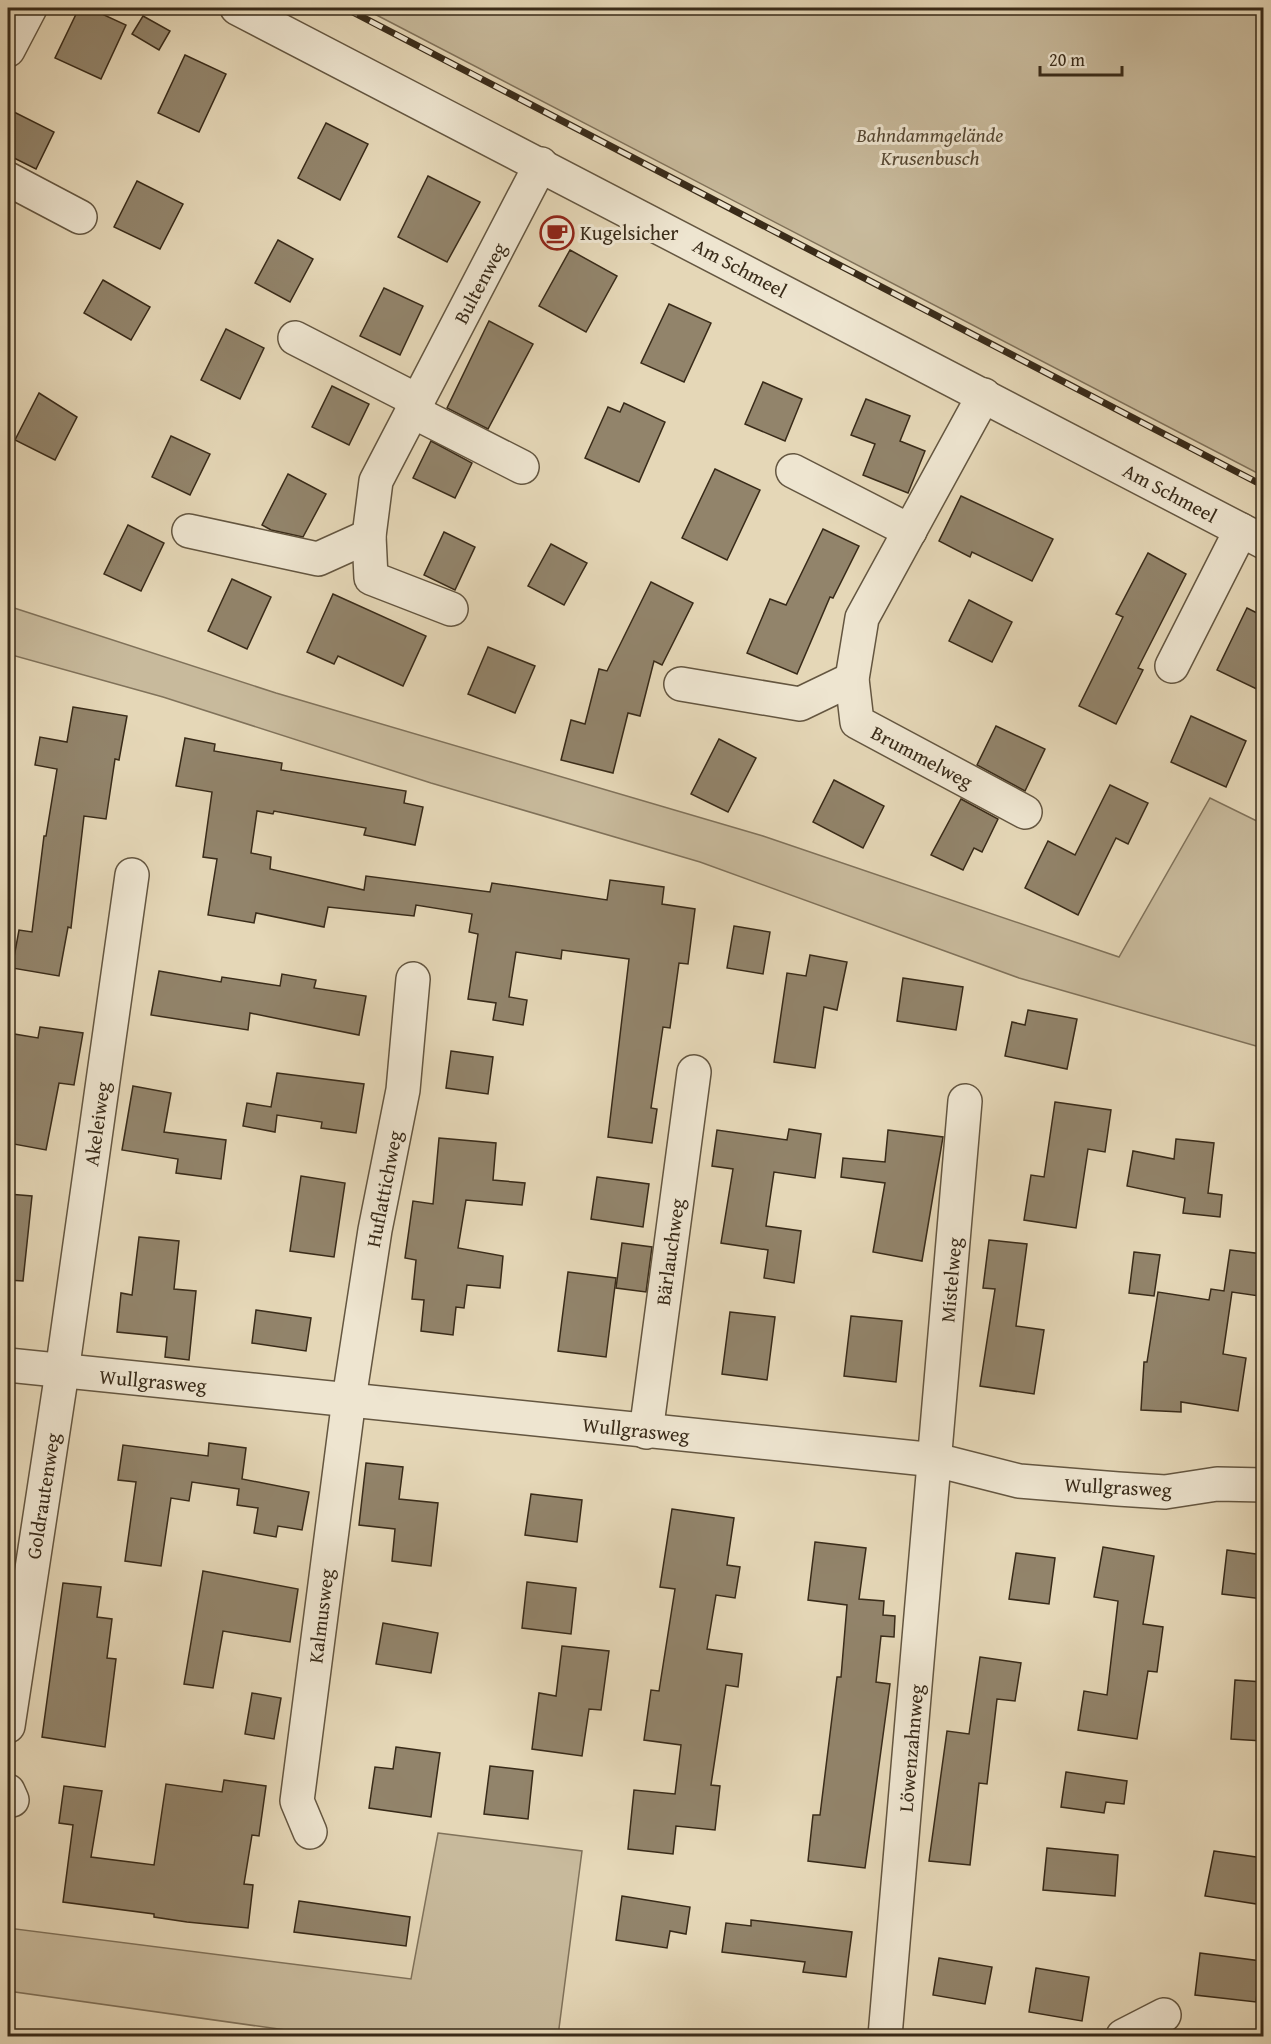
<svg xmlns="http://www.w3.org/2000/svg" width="1271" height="2044" viewBox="0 0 1271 2044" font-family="'Gentium Book Plus',serif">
<rect width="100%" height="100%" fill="#e5d7b7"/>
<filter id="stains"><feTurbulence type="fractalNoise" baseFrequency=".00333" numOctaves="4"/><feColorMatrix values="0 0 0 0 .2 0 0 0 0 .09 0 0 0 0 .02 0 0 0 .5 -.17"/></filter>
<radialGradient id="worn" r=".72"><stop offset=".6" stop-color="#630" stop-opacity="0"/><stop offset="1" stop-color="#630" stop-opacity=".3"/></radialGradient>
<!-- green -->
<g fill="#c8ba9c" stroke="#80725a" stroke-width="1.5">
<path d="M363,8H1263V476Z"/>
<path d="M8,606L276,693L763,836L1119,957L1210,798L1263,824V1048L1019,978L700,862L431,783L163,697L8,654Z"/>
<path d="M438,1833L582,1851L558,2036H328L8,1991V1928L411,1979Z"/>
</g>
<!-- building -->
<g fill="#92846b" stroke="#392b19" stroke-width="1.5">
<path d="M79,8H89L126,25L101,79L55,58Z"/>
<path d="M143,16L170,31L159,50L132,34Z"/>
<path d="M185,55L226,74L199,132L158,113Z"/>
<path d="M8,109L54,132L36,169L8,155Z"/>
<path d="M326,123L368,144L340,200L298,178Z"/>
<path d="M428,176L480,202L447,262L398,237Z"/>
<path d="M137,181L183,204L160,249L114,227Z"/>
<path d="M553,218L572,229L561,249L542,238Z"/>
<path d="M278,240L313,259L290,302L255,283Z"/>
<path d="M570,250L617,276L586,332L539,306Z"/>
<path d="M103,280L150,307L131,340L84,313Z"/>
<path d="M384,288L423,306L400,355L360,336Z"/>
<path d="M669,304L711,323L684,382L641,363Z"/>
<path d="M489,321L533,344L488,429L447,408Z"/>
<path d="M226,329L264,348L240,399L201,380Z"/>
<path d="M763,382L802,399L785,441L745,424Z"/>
<path d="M332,386L369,404L349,445L312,427Z"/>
<path d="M39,393L77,417L55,460L15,440Z"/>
<path d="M866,399L910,416L900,441L925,451L908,493L863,475L875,444L851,435Z"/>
<path d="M624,403L665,422L639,482L585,458L608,407L620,412Z"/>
<path d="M171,436L210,454L190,495L152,477Z"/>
<path d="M431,441L472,463L455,498L413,478Z"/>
<path d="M715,469L760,490L727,560L682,538Z"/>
<path d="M288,474L326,494L303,537L271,530L262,525Z"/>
<path d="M961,496L1053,539L1032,581L972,552L970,557L939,541Z"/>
<path d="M128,525L164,543L141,591L104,574Z"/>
<path d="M823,529L859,546L833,598L830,597L797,674L747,653L770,599L786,605Z"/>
<path d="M444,532L475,547L455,590L424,575Z"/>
<path d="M551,544L587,563L564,605L528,586Z"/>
<path d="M1148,553L1186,574L1138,668L1143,670L1116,724L1079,706L1123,617L1116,614Z"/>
<path d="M232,579L271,597L247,649L208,631Z"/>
<path d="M651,582L693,603L662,665L654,661L640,716L628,713L613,773L561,760L571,720L585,724L599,669L607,671Z"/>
<path d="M333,594L426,636L403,686L338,656L334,664L307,652Z"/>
<path d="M969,600L1012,622L992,662L949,641Z"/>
<path d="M1247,608L1263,616V692L1217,670Z"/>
<path d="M488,647L535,666L515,713L468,694Z"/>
<path d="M73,707L127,716L119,760L115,759L106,819L84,816L71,928L68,927L59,976L12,968L19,930L32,932L44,836H46L57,769L35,765L40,737L67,742Z"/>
<path d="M1191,716L1246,741L1226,787L1171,762Z"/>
<path d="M996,726L1045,749L1025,791L977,765Z"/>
<path d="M185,738L215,744L214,751L282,763L281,770L406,791L404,803L423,807L415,845L364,835L366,828L274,811L273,814L257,811L251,853L271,857L270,869L364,890L366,876L490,892L492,883L607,900L610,880L664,887L662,904L695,909L688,964L679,963L670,1028L663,1027L651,1108L657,1109L652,1143L608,1137L629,959L562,950L561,959L516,952L509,997L527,1000L523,1025L493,1020L496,1003L468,999L478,934L469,932L472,914L416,905L414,916L328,907L324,927L256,913L254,923L208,915L217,859L203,857L212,792L176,786Z"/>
<path d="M719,739L756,758L728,812L691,794Z"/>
<path d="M834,780L884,806L863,848L813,822Z"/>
<path d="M1110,785L1148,803L1128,844L1116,838L1078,915L1025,888L1048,841L1075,855Z"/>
<path d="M961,799L998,819L982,852L974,848L963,870L931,855Z"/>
<path d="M734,926L770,932L763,974L727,968Z"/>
<path d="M810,955L847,962L837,1010L824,1007L815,1068L774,1062L787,973L806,976Z"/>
<path d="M159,971L221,982L222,977L280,986L282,974L316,980L314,988L366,996L359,1035L250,1013L248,1030L151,1015Z"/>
<path d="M903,978L963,987L956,1030L897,1021Z"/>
<path d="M1028,1010L1077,1019L1067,1069L1005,1056L1012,1022L1025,1025Z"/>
<path d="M40,1027L83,1033L74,1085L59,1083L46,1150L8,1143V1033L38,1038Z"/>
<path d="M451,1051L493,1057L488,1094L446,1088Z"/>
<path d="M277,1073L364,1084L356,1133L321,1128L322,1122L277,1115L275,1132L243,1126L247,1103L271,1107Z"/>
<path d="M133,1086L171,1093L164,1132L226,1140L221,1179L176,1173L178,1159L122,1150Z"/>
<path d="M1055,1102L1111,1110L1105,1152L1088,1149L1076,1228L1024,1220L1031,1175L1044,1177Z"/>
<path d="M789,1129L821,1134L815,1178L774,1172L766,1226L801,1231L794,1283L764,1278L768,1250L721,1243L733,1169L712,1166L717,1130L787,1140Z"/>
<path d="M888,1130L943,1137L922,1261L873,1252L885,1183L841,1177L843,1158L885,1162Z"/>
<path d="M439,1138L496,1143L493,1180L525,1183L522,1205L466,1200L458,1248L503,1256L500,1288L467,1285L464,1308L456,1307L453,1335L421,1331L424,1300L412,1299L416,1260L405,1258L413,1201L433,1204Z"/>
<path d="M1176,1139L1214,1143L1208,1193L1222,1195L1220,1217L1183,1213L1185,1198L1127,1186L1133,1151L1174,1159Z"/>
<path d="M301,1176L345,1183L334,1257L290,1251Z"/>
<path d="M597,1177L649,1184L643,1227L591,1219Z"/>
<path d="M8,1194L32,1196L23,1281L8,1280Z"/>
<path d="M139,1237L179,1241L174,1289L196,1291L189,1360L165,1357L167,1337L117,1332L121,1293L132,1295Z"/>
<path d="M989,1240L1027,1244L1016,1326L1044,1330L1034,1394L980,1386L995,1289L983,1288Z"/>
<path d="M622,1243L652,1247L646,1292L616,1288Z"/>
<path d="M1230,1250L1263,1254L1259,1296L1232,1292L1223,1354L1246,1358L1238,1411L1181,1402V1412L1141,1410L1144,1362H1147L1158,1292L1209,1300L1211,1289L1224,1291Z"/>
<path d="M1134,1252L1160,1255L1154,1296L1129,1293Z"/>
<path d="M568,1272L616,1278L606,1357L558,1351Z"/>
<path d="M256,1310L311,1318L306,1351L252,1343Z"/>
<path d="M730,1312L775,1317L767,1380L722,1374Z"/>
<path d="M851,1316L902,1321L896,1382L844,1376Z"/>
<path d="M209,1443L246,1448L242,1479L309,1492L302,1530L278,1526L276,1537L254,1533L258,1508L237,1505L239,1489L192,1482L189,1501L171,1498L161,1566L125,1561L136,1482L118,1480L123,1445L208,1456Z"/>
<path d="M366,1463L403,1467L399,1499L438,1503L431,1566L392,1561L395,1529L359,1525Z"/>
<path d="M531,1494L582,1500L577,1542L525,1535Z"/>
<path d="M672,1509L734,1518L727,1565L740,1567L735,1598L716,1595L707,1649L742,1654L738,1687L726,1685L711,1785L720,1786L715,1830L676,1826L673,1854L628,1849L634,1790L675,1794L681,1745L644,1740L651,1690L659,1691L675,1589L660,1587Z"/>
<path d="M815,1542L866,1548L859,1599L884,1601L883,1615L895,1616L894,1637L881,1636L876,1682L890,1684L865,1868L808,1861L813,1815H820L837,1677H841L847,1605L808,1600Z"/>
<path d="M1103,1547L1154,1556L1143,1624L1163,1627L1157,1672L1148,1671L1137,1739L1078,1730L1084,1691L1107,1695L1118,1601L1094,1597Z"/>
<path d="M1227,1550L1263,1555V1599L1222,1594Z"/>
<path d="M1016,1553L1055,1558L1049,1604L1009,1599Z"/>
<path d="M203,1571L298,1589L290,1642L223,1631L213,1688L184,1684Z"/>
<path d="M527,1582L576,1588L571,1634L522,1628Z"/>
<path d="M63,1583L101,1587L97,1617L112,1619L107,1658L116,1659L105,1747L42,1737Z"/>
<path d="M383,1623L438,1633L431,1673L376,1664Z"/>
<path d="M562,1646L609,1651L601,1710L589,1709L582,1756L532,1749L539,1693L556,1696Z"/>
<path d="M980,1657L1021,1663L1015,1701L997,1699L987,1784L979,1783L970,1865L929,1861L947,1731L969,1734Z"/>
<path d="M1235,1680L1263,1682V1741L1231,1739Z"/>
<path d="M252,1693L281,1698L274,1739L245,1734Z"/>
<path d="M396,1747L440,1753L431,1817L369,1808L375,1767L393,1769Z"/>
<path d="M490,1766L533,1771L528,1819L484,1814Z"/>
<path d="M1066,1772L1127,1781L1124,1804L1106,1802L1104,1813L1061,1807Z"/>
<path d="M224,1780L266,1786L259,1836L252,1835L244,1884L253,1885L248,1928L187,1922L154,1917V1914L63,1902L73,1825L59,1823L64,1786L102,1791L91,1857L154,1865L166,1784L222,1792Z"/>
<path d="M1047,1848L1118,1855L1115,1896L1043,1890Z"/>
<path d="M1214,1851L1263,1858V1905L1205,1896Z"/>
<path d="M622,1896L690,1907L686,1934L670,1931L667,1948L616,1940Z"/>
<path d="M299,1901L410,1917L406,1946L294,1932Z"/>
<path d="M751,1920L852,1932L846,1977L803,1972L805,1962L722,1952L726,1923L751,1926Z"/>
<path d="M1200,1953L1261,1961L1256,2002L1195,1995Z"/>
<path d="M939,1958L992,1967L985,2004L933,1995Z"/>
<path d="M1036,1968L1089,1977L1082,2021L1029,2012Z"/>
</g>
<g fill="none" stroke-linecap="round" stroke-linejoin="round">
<defs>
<g id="minor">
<path d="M237,8L1264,542"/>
<path d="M8,50L30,8"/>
<path d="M8,179L80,217"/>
<path d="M295,338L418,401"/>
<path d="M984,395L862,618L852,679L857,722L1025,812"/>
<path d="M412,411L522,467"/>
<path d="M793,471L910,531"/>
<path d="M189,531L318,559L369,536"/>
<path d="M451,609L371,578L369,536L376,481L541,164"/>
<path d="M1172,666L1241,530"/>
<path d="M681,684L800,704L852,679"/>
<path d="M8,1365L936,1460L1019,1481L1118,1489L1165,1492L1217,1484L1264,1485"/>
<path d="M646,1432L694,1072"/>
<path d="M8,1726L62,1372L132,875"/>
<path d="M8,1791L12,1800"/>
<path d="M310,1832L297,1801L349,1399L375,1230L403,1090L413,979"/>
<path d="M885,2036L965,1101"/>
<path d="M1123,2036L1164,2015"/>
</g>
</defs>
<!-- minor casing -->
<use href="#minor" stroke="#645640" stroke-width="36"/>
<!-- minor -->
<use href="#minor" stroke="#eee5d0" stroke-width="33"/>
<defs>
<path id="rail" d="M345,8L1264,486"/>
</defs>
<!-- rail casing -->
<use href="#rail" stroke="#392b19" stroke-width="7"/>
<!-- rail -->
<use href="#rail" stroke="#eee5d0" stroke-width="4.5" stroke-dasharray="14" stroke-linecap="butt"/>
</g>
<!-- icons -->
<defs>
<symbol id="cafe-ring" viewBox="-11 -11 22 22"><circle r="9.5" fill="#eee5d0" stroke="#8f2418" stroke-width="1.5"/><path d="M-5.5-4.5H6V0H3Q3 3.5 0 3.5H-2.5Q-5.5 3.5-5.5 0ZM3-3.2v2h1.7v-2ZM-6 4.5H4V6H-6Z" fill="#8f2418"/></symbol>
</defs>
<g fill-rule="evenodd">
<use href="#cafe-ring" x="538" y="214" width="38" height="38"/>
</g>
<g text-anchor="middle" stroke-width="6" stroke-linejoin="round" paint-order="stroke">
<!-- park labels -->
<g font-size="20" font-style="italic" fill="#564833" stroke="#eee5d0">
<text x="930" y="142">Bahndammgelände<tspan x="930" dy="23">Krusenbusch</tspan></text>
</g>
<!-- poi labels -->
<g font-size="20" fill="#392b19" stroke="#eee5d0" text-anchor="start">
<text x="580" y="240">Kugelsicher</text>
</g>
<!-- street labels -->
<g font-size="20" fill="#392b19" stroke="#eee5d0">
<text transform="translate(740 268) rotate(28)" y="7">Am Schmeel</text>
<text transform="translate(480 283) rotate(-62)" y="7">Bultenweg</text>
<text transform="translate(1170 493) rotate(28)" y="7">Am Schmeel</text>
<text transform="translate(922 757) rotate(28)" y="7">Brummelweg</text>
<text transform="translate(97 1124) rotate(-82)" y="7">Akeleiweg</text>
<text transform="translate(384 1189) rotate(-79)" y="7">Huflattichweg</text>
<text transform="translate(670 1252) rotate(-82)" y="7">Bärlauchweg</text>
<text transform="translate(951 1280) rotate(-85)" y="7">Mistelweg</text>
<text transform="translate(153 1381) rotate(5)" y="7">Wullgrasweg</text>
<text transform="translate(636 1430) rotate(6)" y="7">Wullgrasweg</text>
<text transform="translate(1118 1487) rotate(3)" y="7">Wullgrasweg</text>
<text transform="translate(43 1496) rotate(-81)" y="7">Goldrautenweg</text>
<text transform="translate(321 1616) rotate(-83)" y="7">Kalmusweg</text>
<text transform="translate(911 1748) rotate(-85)" y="7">Löwenzahnweg</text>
</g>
</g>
<!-- margin -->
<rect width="1271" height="2044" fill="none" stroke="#e5d7b7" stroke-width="30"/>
<rect x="9" y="9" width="1253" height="2026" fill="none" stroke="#392b19" stroke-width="3"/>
<rect x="15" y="15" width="1241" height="2014" fill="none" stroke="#392b19" stroke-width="1.5"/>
<!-- scale -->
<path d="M1040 66v9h82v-9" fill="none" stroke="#392b19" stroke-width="3"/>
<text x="1049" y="66" font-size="18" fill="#392b19" stroke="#eee5d0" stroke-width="4.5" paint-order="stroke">20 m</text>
<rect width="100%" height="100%" filter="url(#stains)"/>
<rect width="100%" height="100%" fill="url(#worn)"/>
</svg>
